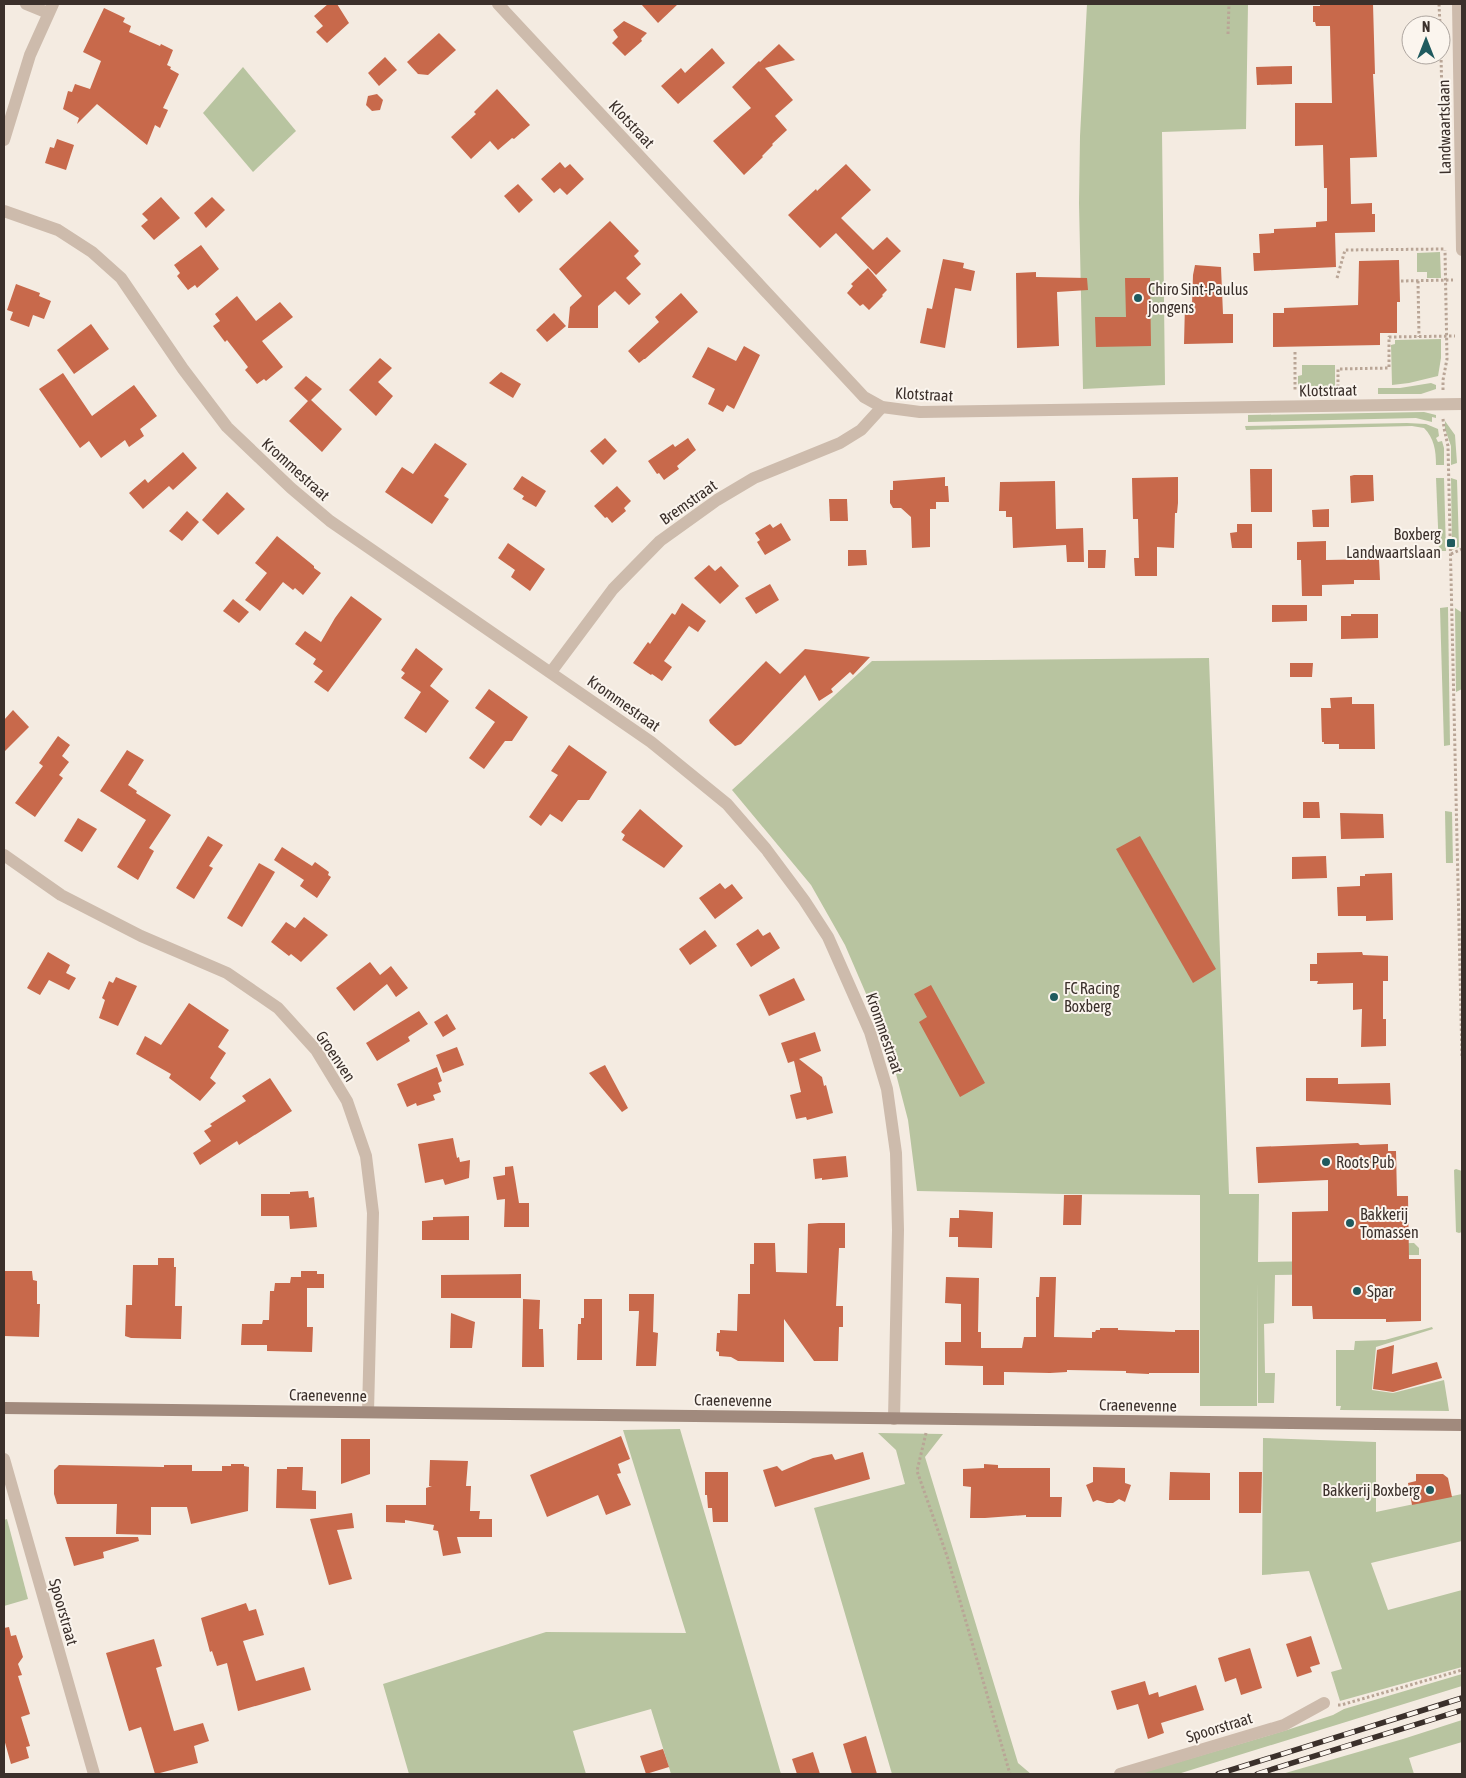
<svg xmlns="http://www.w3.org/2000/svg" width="1466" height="1778" viewBox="0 0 1466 1778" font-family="'Asap Condensed',sans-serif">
<rect width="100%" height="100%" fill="#f4ebe1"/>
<!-- green -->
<g fill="#b8c4a0">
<path d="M1087,4H1248L1246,129L1162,132L1165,385L1083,389L1079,203L1080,136Z"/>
<path d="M243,67L296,131L253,172L203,113Z"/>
<path d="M1440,252L1441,278H1427V272H1417V253Z"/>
<path d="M1441,339V358L1438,376L1409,383L1392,385L1391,345L1395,344V340Z"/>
<path d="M1302,365H1335V386H1298V376L1302,375Z"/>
<path d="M1431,383L1436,385V389L1421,394H1378V388H1400Z"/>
<path d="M1424,412L1436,415V418L1432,417V422L1416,418L1248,422V415Z"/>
<path d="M1445,421L1455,435L1457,463L1451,465V446L1445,429Z"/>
<path d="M1407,423L1426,424L1438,429L1439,436L1436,438L1438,442L1442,441L1444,448V465H1436C1436,450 1434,438 1424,428L1412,426L1246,430L1245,426Z"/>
<path d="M1436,478H1444L1446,551H1439Z"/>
<path d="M1451,478L1457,480L1459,547L1452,550Z"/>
<path d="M1448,607L1450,745L1444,746L1440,608Z"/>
<path d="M1455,608L1461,612L1462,689L1456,692Z"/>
<path d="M1209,658L1229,1194H1259L1258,1262L1336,1261L1366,1244L1414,1243L1419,1248V1255H1384L1349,1274L1275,1275L1274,1323L1264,1324L1265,1373H1275L1274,1403H1258V1282L1257,1406H1200V1195L1064,1194L917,1191L908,1120L889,1047L845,945L811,885L732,790L872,661Z"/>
<path d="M1445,811L1452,812L1453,863H1446Z"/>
<path d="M1456,1169L1462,1171V1232L1459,1233L1456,1232L1454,1170Z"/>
<path d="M1432,1327L1433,1329L1376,1347L1372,1390L1393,1393L1444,1380L1449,1411L1340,1410L1341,1406H1336V1350H1354L1355,1341L1385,1340Z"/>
<path d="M680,1429L781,1774H671L651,1709L573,1731L586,1774H409L383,1684L546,1632L686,1633L623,1430Z"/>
<path d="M878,1433L943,1434L925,1457L1018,1763L1031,1774H892L814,1508L905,1484L896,1450Z"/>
<path d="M1263,1438L1376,1442V1512L1462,1494V1541L1371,1563L1388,1610L1462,1590V1667L1340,1701L1331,1672L1342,1669L1309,1571L1262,1575Z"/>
<path d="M7,1519L28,1599L4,1606V1520Z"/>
<path d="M1462,1674V1686L1178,1774H1138L1287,1730L1333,1715L1344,1709Z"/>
<path d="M1462,1720V1742L1409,1758L1414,1774H1282L1403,1739Z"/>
</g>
<!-- building -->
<g fill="#c8694b">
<path d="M328,4H337L349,23L327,43L316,32L323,26L314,16Z"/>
<path d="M641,4H678L658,23Z"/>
<path d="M1320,4H1373L1375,74H1373L1377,157L1350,158L1351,204L1372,203V214H1375V232L1335,233L1336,267L1254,271L1253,253H1260L1259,234L1274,233V229L1316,227V222L1327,221V188H1324L1323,145L1295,146V103H1332L1330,26H1316L1315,22H1313V6H1320Z"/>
<path d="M104,8L125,18L123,22L131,26L129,32L160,46L161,44L173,50L167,65L171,67L170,69L179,74L163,108L168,110L160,128L155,125L147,145L97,104L77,124L79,118L63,109L68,91L72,92L75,84L90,89L101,61L83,52Z"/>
<path d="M624,21L647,33L641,39L642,41L625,56L612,43L618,37L613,30Z"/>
<path d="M439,33L456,50L428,75L418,74L407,62Z"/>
<path d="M779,44L795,60L765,68L793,100L775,116L787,130L772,144L773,145L762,156L763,157L744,175L713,141L751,108L732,87L759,61L760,62Z"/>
<path d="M712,48L725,63L678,104L661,86L681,68L685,73Z"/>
<path d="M385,57L397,70L379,86L368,73Z"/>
<path d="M1292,66V84L1257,85L1256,67Z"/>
<path d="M497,89L530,125L514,139L512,138L498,150L490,141L471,159L451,137L476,114L474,112Z"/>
<path d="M377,94L383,100L380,110L372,111L366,105L368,96Z"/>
<path d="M57,139L74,145L66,170L45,163L50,147L54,148Z"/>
<path d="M560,162L565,168L570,164L584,179L567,195L560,188L554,193L541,179Z"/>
<path d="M846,164L871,190L841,218L873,250L887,237L901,251L876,275L836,233L820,248L788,215L816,189L817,191Z"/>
<path d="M518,184L533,200L519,213L504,196Z"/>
<path d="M161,197L180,218L154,240L141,226L148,220L142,214Z"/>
<path d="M212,197L225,210L206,228L194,213Z"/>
<path d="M610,221L639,251L634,256L641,264L626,278L641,294L629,305L615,291L598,306V328H568L570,307L582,296L559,269Z"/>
<path d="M201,245L219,269L197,288L195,285L188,290L177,276L180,273L174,265Z"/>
<path d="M943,259L964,263L963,268L975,271L971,291L955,288L945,348L920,343L927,308L932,309Z"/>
<path d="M1399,260L1400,302H1397V333H1380V345L1273,347V313H1284V308L1358,305L1359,261Z"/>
<path d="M1195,265L1221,267L1223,314H1233V343L1184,344L1185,304H1192L1193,275Z"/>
<path d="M868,268L887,290L882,295L883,296L869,310L863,304L860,306L847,293L853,286L851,284Z"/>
<path d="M1036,272V277L1087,278L1088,290L1057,292L1059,346L1017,348L1016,273Z"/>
<path d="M1125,278H1150L1151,346L1096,347L1095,317H1126Z"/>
<path d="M16,284L40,293L39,296L51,301L44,319L33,315L29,327L10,320L13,312L7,310Z"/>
<path d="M681,293L698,312L645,359H644L639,363L628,351L659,322L655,317Z"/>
<path d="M237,296L256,321L280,302L293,317L262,341L283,367L266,381L264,379L257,384L245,370L248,367L227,340L225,342L213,326L220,321L215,314Z"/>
<path d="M554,313L566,326L547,342L536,330Z"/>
<path d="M91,324L109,349L74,374L57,350Z"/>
<path d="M744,346L760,355L734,409L727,405L723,412L708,404L715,389L692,377L708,347L736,361Z"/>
<path d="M380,358L392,368L378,382L393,396L376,416L349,390Z"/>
<path d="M501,372L521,384L513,398L489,383Z"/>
<path d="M63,373L92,416L134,385L157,416L140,429L144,436L129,447L125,440L101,458L89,441L80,448L39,389Z"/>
<path d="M306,376L322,389L311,400L342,429L322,452L289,421L308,401L294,388Z"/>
<path d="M605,438L617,451L603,465L590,451Z"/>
<path d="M688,438L696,450L677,466L679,469L664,480L659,473L657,474L648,461L673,444L675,447Z"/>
<path d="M435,443L467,464L444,496L449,499L432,524L385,492L402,467L413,474Z"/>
<path d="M183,452L197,468L173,490L169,486L143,509L129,493L145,479L148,483Z"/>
<path d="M1250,469H1272V512H1251Z"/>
<path d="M1354,475H1373L1374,501L1351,503L1350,476Z"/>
<path d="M522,476L546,491L536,507L522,499L524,496L513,489Z"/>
<path d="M945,477V486H948L949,502H936V509H930V547L912,548L911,517L901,508H893L890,503V490H893V481Z"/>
<path d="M1178,477V503L1177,513H1175L1174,548L1157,547V576H1135L1134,558H1139L1138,519H1133L1132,478Z"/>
<path d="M1055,481L1056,529L1083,528L1084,562H1067L1066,545L1013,548L1012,517H1006V511H999L1000,482Z"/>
<path d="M617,486L631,501L624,508L626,511L612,523L607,517L605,518L594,506Z"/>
<path d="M227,492L245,509L218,535L202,520Z"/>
<path d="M829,499H847L848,521H830Z"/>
<path d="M1329,509V527H1313L1312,510Z"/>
<path d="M187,511L199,522L182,541L169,531Z"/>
<path d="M781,523L791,540L765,555L757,542L760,540L755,533L770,524L773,528Z"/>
<path d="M1237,524H1252V548H1232L1230,533L1237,532Z"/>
<path d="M277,536L314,566V568L321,573L303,595L295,588L293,590L283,582L260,611L245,600L267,573L255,563Z"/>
<path d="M1326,541V560L1379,559L1380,580H1354V584L1322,585V596H1302L1301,560H1297V542Z"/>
<path d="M508,543L545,569L530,591L511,577L515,570L498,558Z"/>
<path d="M848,550H866L867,565L848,566Z"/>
<path d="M1088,550H1106L1105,568H1088Z"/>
<path d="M709,565L715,571L721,566L739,586L720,604L694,578Z"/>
<path d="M770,584L779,600L756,614L745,598Z"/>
<path d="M351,596L382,619L328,692L314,682L323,671L313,664L316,659L295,644L305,631L321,642L335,618Z"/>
<path d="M233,599L249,612L239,623L223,611Z"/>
<path d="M682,603L706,621L698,632L689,626L664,661L672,667L662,681L652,674L651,675L633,663L648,642L650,644L672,613L675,615Z"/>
<path d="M1272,605H1307V621L1272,622Z"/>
<path d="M1351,614H1378V638L1341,639V616H1351Z"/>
<path d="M416,648L443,669L430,686L449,701L426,733L404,718L421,692L401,678L405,673L401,670Z"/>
<path d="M805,649L870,657L853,675L850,672L831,689L833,692L819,701L805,675L741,744L735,746L710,723L709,720L766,661L780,674Z"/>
<path d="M1290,663H1313L1312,677H1290Z"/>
<path d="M489,689L528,717L512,741H505L484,769L469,758L495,722L475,708Z"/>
<path d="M1352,697V704H1374L1375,749H1339V744H1324V742H1322L1321,708H1331L1330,698Z"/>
<path d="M13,710L29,727L4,752V720Z"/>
<path d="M58,736L70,745L62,756L69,762L59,775L63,778L35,817L15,803L43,766L39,763Z"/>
<path d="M569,745L607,772L589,800H578L562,822L550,814L541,826L529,817L558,775L551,771Z"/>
<path d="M127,750L144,760L128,785L137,791L136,793L171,815L149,848L154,851L138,880L117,867L146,820L100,791Z"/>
<path d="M1303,802H1319L1320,818H1303Z"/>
<path d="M640,809L683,846L664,868L622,840L625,835L621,832Z"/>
<path d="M1340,813L1383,814L1384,838L1341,839Z"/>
<path d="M78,818L97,829L82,852L64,841Z"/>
<path d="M208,836L223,845L209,866L213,868L194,899L176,888Z"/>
<path d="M1140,836L1216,969L1193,983L1116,849Z"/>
<path d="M282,847L312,866L315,862L329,872L328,875L331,877L317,898L300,886L304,880L274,860Z"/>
<path d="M1326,856L1327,878L1292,879V857Z"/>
<path d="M259,863L275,872L242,927L227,918Z"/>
<path d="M1392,873L1393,920L1366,921V916H1338L1337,887L1360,886V876H1365V874Z"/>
<path d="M720,883L725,889L732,884L743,898L715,919L699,898Z"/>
<path d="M304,917L328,935L301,962L291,954L289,956L271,942L286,922L295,928Z"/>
<path d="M758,929L763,936L770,932L780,948L751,967L736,944Z"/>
<path d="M705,930L717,946L690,965L679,949Z"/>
<path d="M48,952L70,965L66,973L76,978L69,990L49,980L40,995L27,988Z"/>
<path d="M1362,952L1363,955L1388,956V981H1383V1019H1386V1046L1361,1047L1362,1009L1353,1010V983L1317,984L1318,981H1310V964H1317V953Z"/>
<path d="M370,962L380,975L391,966L408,988L396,997L387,984L354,1011L336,988Z"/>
<path d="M116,977L137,986L118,1026L99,1018L105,1000L102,998L109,981L113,983Z"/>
<path d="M794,978L805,1000L769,1016L759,995Z"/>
<path d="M931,985L985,1083L960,1097L919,1022L927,1017L914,994Z"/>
<path d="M189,1003L229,1030L218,1047L226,1053L210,1078L216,1083L200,1101L169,1078L171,1074L136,1054L145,1036L161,1045Z"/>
<path d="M419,1011L428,1024L408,1037L410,1041L377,1061L366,1043Z"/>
<path d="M447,1014L456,1029L443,1037L434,1022Z"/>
<path d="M815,1032L821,1051L799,1059L822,1077L824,1086L826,1085L833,1113L807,1120L806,1117L796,1119L790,1095L801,1092L794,1061L788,1063L781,1043Z"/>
<path d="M457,1047L464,1065L443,1073L436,1055Z"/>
<path d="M605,1065L628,1108L622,1112L589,1073Z"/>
<path d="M437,1067L442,1081L438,1083L441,1092L433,1095L435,1100L417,1106L416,1103L407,1107L397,1084Z"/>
<path d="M270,1078L292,1111L239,1145L237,1141L200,1165L193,1153L211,1141L204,1131L212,1126L210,1124L246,1101L242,1096Z"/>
<path d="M1306,1078H1338V1084L1390,1083L1391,1105L1306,1101Z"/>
<path d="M453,1138L457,1158L459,1157L460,1162L470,1160L469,1178L445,1185L443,1179L425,1183L418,1144Z"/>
<path d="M1358,1143L1360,1145L1388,1144V1151H1396L1397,1196H1408L1409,1259H1421V1321L1386,1322V1319H1313L1312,1306H1292V1212L1328,1211V1180L1258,1183L1256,1147Z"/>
<path d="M846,1156L848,1177L822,1180V1178L815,1179L813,1159Z"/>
<path d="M513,1166L519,1203H529V1227H504L505,1199L497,1200L493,1177L505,1175V1167Z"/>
<path d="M308,1191L309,1198L314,1197L317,1227L290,1229L289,1216H261V1194H290V1192Z"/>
<path d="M1064,1195H1082L1081,1225H1063Z"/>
<path d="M959,1210L993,1212L992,1248L958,1247V1237H949L950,1218H959Z"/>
<path d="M469,1216V1240H422V1221L433,1220V1217Z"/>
<path d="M819,1223H845V1248H839L836,1306H843V1327H839L838,1361H814L784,1319V1362L738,1361L731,1357L719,1356V1352L716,1351L717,1333H720V1330L737,1331L738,1294H750V1264H754V1243H775L776,1272L807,1273L808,1224Z"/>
<path d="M158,1258H174V1267H176L175,1306H182L181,1339L131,1338L125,1336L126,1305H132L133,1265H158Z"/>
<path d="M4,1271H32L33,1280L37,1281V1304H40L39,1337L4,1336Z"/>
<path d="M301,1271H317V1274H324V1288H307V1327H313L312,1352L267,1351V1345H241L242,1324H262L263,1320H269L270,1291H274L275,1283H290L291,1277H301Z"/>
<path d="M521,1274V1298H441V1275Z"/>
<path d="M946,1277L979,1278L978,1332H981V1348H1022L1024,1337H1036V1297H1039L1040,1277H1056L1054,1337L1092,1338V1332H1095L1096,1330H1100V1328H1118V1330L1175,1332V1330H1199V1373H1149V1374L1126,1373V1371L1067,1370V1372L1050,1373L1004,1372V1385H983V1366L945,1365V1342H961V1304L945,1303Z"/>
<path d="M629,1294H654L653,1332L658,1333L656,1366H636L639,1311H629Z"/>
<path d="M523,1299L540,1300L539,1329H543L544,1367H522Z"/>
<path d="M584,1299H602V1360H577L578,1324H581V1318H584Z"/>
<path d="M451,1313L475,1322L472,1348H450Z"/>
<path d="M1394,1345L1392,1374L1437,1362L1442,1378L1393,1392L1373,1389L1377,1350Z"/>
<path d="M621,1436L630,1459L618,1464L621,1473L617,1474L631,1505L606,1515L598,1495L547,1517L530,1475Z"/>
<path d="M341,1439H370V1474L341,1484Z"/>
<path d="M863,1452L870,1479L775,1507L763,1470L777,1466L782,1471L813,1458L832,1454L835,1460Z"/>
<path d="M430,1460L468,1461L466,1486H471L470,1511H480L479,1519H492V1537H457L461,1553L443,1556L438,1531L433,1530L434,1525L405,1520V1523L386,1522V1505H426V1488L432,1486H429Z"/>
<path d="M231,1464H244V1466L249,1467L248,1511L191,1524L187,1507H151V1535L116,1534L117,1504H57L54,1494V1470L59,1465L164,1467V1465H192V1471H222V1466H231Z"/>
<path d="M984,1464L998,1465V1468H1050V1497H1062L1061,1517H1026V1515L985,1518H970L971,1487L963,1486V1469L984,1468Z"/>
<path d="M287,1467H303L302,1490L316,1491V1509L276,1508L277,1469H287Z"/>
<path d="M1093,1467L1125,1468V1483L1131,1485L1125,1502L1119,1499L1113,1503H1107L1097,1500L1093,1502L1086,1485L1093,1482Z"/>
<path d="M705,1472H728V1522H713L712,1508H708L707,1495H705Z"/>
<path d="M1170,1472L1210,1473V1500H1169Z"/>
<path d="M1239,1472H1262L1261,1513H1239Z"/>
<path d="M1416,1474H1443L1448,1478L1452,1497L1412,1505L1408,1483L1416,1481Z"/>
<path d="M352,1513L354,1528L337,1530L352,1579L329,1585L310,1519Z"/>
<path d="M65,1537H138L139,1541L103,1552L104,1558L74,1566Z"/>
<path d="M246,1603L249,1611L256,1609L264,1635L243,1641L256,1681L304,1667L311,1690L238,1711L227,1663L217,1666L212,1651L210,1652L201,1618Z"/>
<path d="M9,1627L11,1636L16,1635L23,1657L18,1664L22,1675L18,1676L30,1714L21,1717L30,1746L26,1747L29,1758L11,1764L4,1739V1628Z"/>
<path d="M1311,1636L1320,1664L1310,1667L1312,1672L1297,1677L1286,1644Z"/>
<path d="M154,1639L162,1666L156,1668L174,1731L203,1723L209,1741L194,1746L198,1763L156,1774H155L141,1727L129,1731L106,1653Z"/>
<path d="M1250,1648L1262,1688L1241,1695L1236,1678L1225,1682L1218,1658Z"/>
<path d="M1145,1681L1149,1695L1158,1692L1159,1697L1196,1685L1204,1710L1161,1723L1164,1733L1148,1739L1138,1704L1117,1710L1111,1691Z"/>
<path d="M866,1736L877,1774H852L843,1744Z"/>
<path d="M663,1749L669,1767L646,1774L640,1756Z"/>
<path d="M813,1752L820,1774H797L792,1759Z"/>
</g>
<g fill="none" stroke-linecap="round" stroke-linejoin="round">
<!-- path -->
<g stroke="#b9a596" stroke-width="3" stroke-dasharray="2.5 2.5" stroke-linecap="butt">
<path d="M1439,4L1440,25"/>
<path d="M1228,34L1229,4"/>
<path d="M1441,55L1443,143"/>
<path d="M1337,278L1345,250L1445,249"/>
<path d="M1401,281L1453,280"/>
<path d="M1418,281L1419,337"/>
<path d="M1295,352V391"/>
<path d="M1443,390V380L1447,359L1445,250"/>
<path d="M1338,392V369L1389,368V337L1455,336"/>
<path d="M1443,419L1444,428L1448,446L1462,1058"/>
<path d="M1451,554L1462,549"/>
<path d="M926,1433L917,1471L947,1556L1010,1774"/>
<path d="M1338,1705H1341L1462,1670"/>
</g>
<!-- street -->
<g stroke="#cdbbac" stroke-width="12">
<path d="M26,4L48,13"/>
<path d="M498,4L864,397L882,407L920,412L1462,404"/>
<path d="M1458,4L1462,250"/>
<path d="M4,140L30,55L53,4"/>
<path d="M4,211L58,230L92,252L121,278L183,369L227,427L291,488L330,521L651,742L727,804L766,849L804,900L828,937L870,1032L887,1089L896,1153L898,1230L894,1419"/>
<path d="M551,672L613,589L660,541L717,500L754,478L840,443L861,430L882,407"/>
<path d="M4,855L61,895L141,936L227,973L278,1008L316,1050L347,1101L366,1156L373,1213L368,1412"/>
<path d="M4,1459L94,1774"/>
<path d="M1120,1774L1284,1725L1324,1703"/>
</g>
<!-- secondary -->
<path stroke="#a18a7d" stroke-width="12" d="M4,1408L1462,1425"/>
<defs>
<g id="rail">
<path d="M1218,1774L1462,1698"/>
<path d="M1257,1774L1462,1710"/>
</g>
</defs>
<!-- rail casing -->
<use href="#rail" stroke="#3b302b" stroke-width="5.5"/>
<!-- rail -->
<use href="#rail" stroke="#fbf5ee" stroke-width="4" stroke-dasharray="11" stroke-linecap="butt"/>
</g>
<!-- markers -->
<g fill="#1f5a5e" stroke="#fbf5ee" stroke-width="2">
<circle cx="1138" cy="298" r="5"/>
<rect x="1446" y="538" width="10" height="10" rx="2.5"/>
<circle cx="1054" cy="997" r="5"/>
<circle cx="1326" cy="1162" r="5"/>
<circle cx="1350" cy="1223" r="5"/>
<circle cx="1357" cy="1291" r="5"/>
<circle cx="1430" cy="1490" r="5"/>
</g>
<g text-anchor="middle" stroke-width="4" stroke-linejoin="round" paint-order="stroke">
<!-- street labels -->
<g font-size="16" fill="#3b302b" stroke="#fbf5ee">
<text transform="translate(632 124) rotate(47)" y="6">Klotstraat</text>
<text transform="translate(1444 127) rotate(-91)" y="6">Landwaartslaan</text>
<text transform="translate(1328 390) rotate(-1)" y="6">Klotstraat</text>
<text transform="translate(924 394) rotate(3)" y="6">Klotstraat</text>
<text transform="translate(296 469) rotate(42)" y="6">Krommestraat</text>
<text transform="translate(688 502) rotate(-35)" y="6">Bremstraat</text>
<text transform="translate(624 703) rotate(35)" y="6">Krommestraat</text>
<text transform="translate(885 1033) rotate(71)" y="6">Krommestraat</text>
<text transform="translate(336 1056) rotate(56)" y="6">Groenven</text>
<text transform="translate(328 1395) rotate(1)" y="6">Craenevenne</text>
<text transform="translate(733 1400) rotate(1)" y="6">Craenevenne</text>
<text transform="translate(1138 1405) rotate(1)" y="6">Craenevenne</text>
<text transform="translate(64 1612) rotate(74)" y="6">Spoorstraat</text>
<text transform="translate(1219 1727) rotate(-17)" y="6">Spoorstraat</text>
</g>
<!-- poi labels -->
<g font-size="16" fill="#3b302b" stroke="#fbf5ee" text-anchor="start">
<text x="1148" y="295">Chiro Sint-Paulus<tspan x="1148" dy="18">jongens</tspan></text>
<text x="1441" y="540" text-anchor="end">Boxberg<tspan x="1441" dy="18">Landwaartslaan</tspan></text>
<text x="1064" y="994">FC Racing<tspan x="1064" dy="18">Boxberg</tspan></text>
<text x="1336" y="1168">Roots Pub</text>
<text x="1360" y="1220">Bakkerij<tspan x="1360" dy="18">Tomassen</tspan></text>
<text x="1367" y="1297">Spar</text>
<text x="1420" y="1496" text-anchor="end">Bakkerij Boxberg</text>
</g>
</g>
<!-- border -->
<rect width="1466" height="1778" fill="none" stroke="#3b302b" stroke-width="10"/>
<!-- north arrow -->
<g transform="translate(1426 40)"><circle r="24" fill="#fbf5ee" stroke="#aea6a0"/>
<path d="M0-4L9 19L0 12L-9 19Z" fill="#1f5a5e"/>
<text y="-8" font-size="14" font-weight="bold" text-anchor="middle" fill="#3b302b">N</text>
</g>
</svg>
